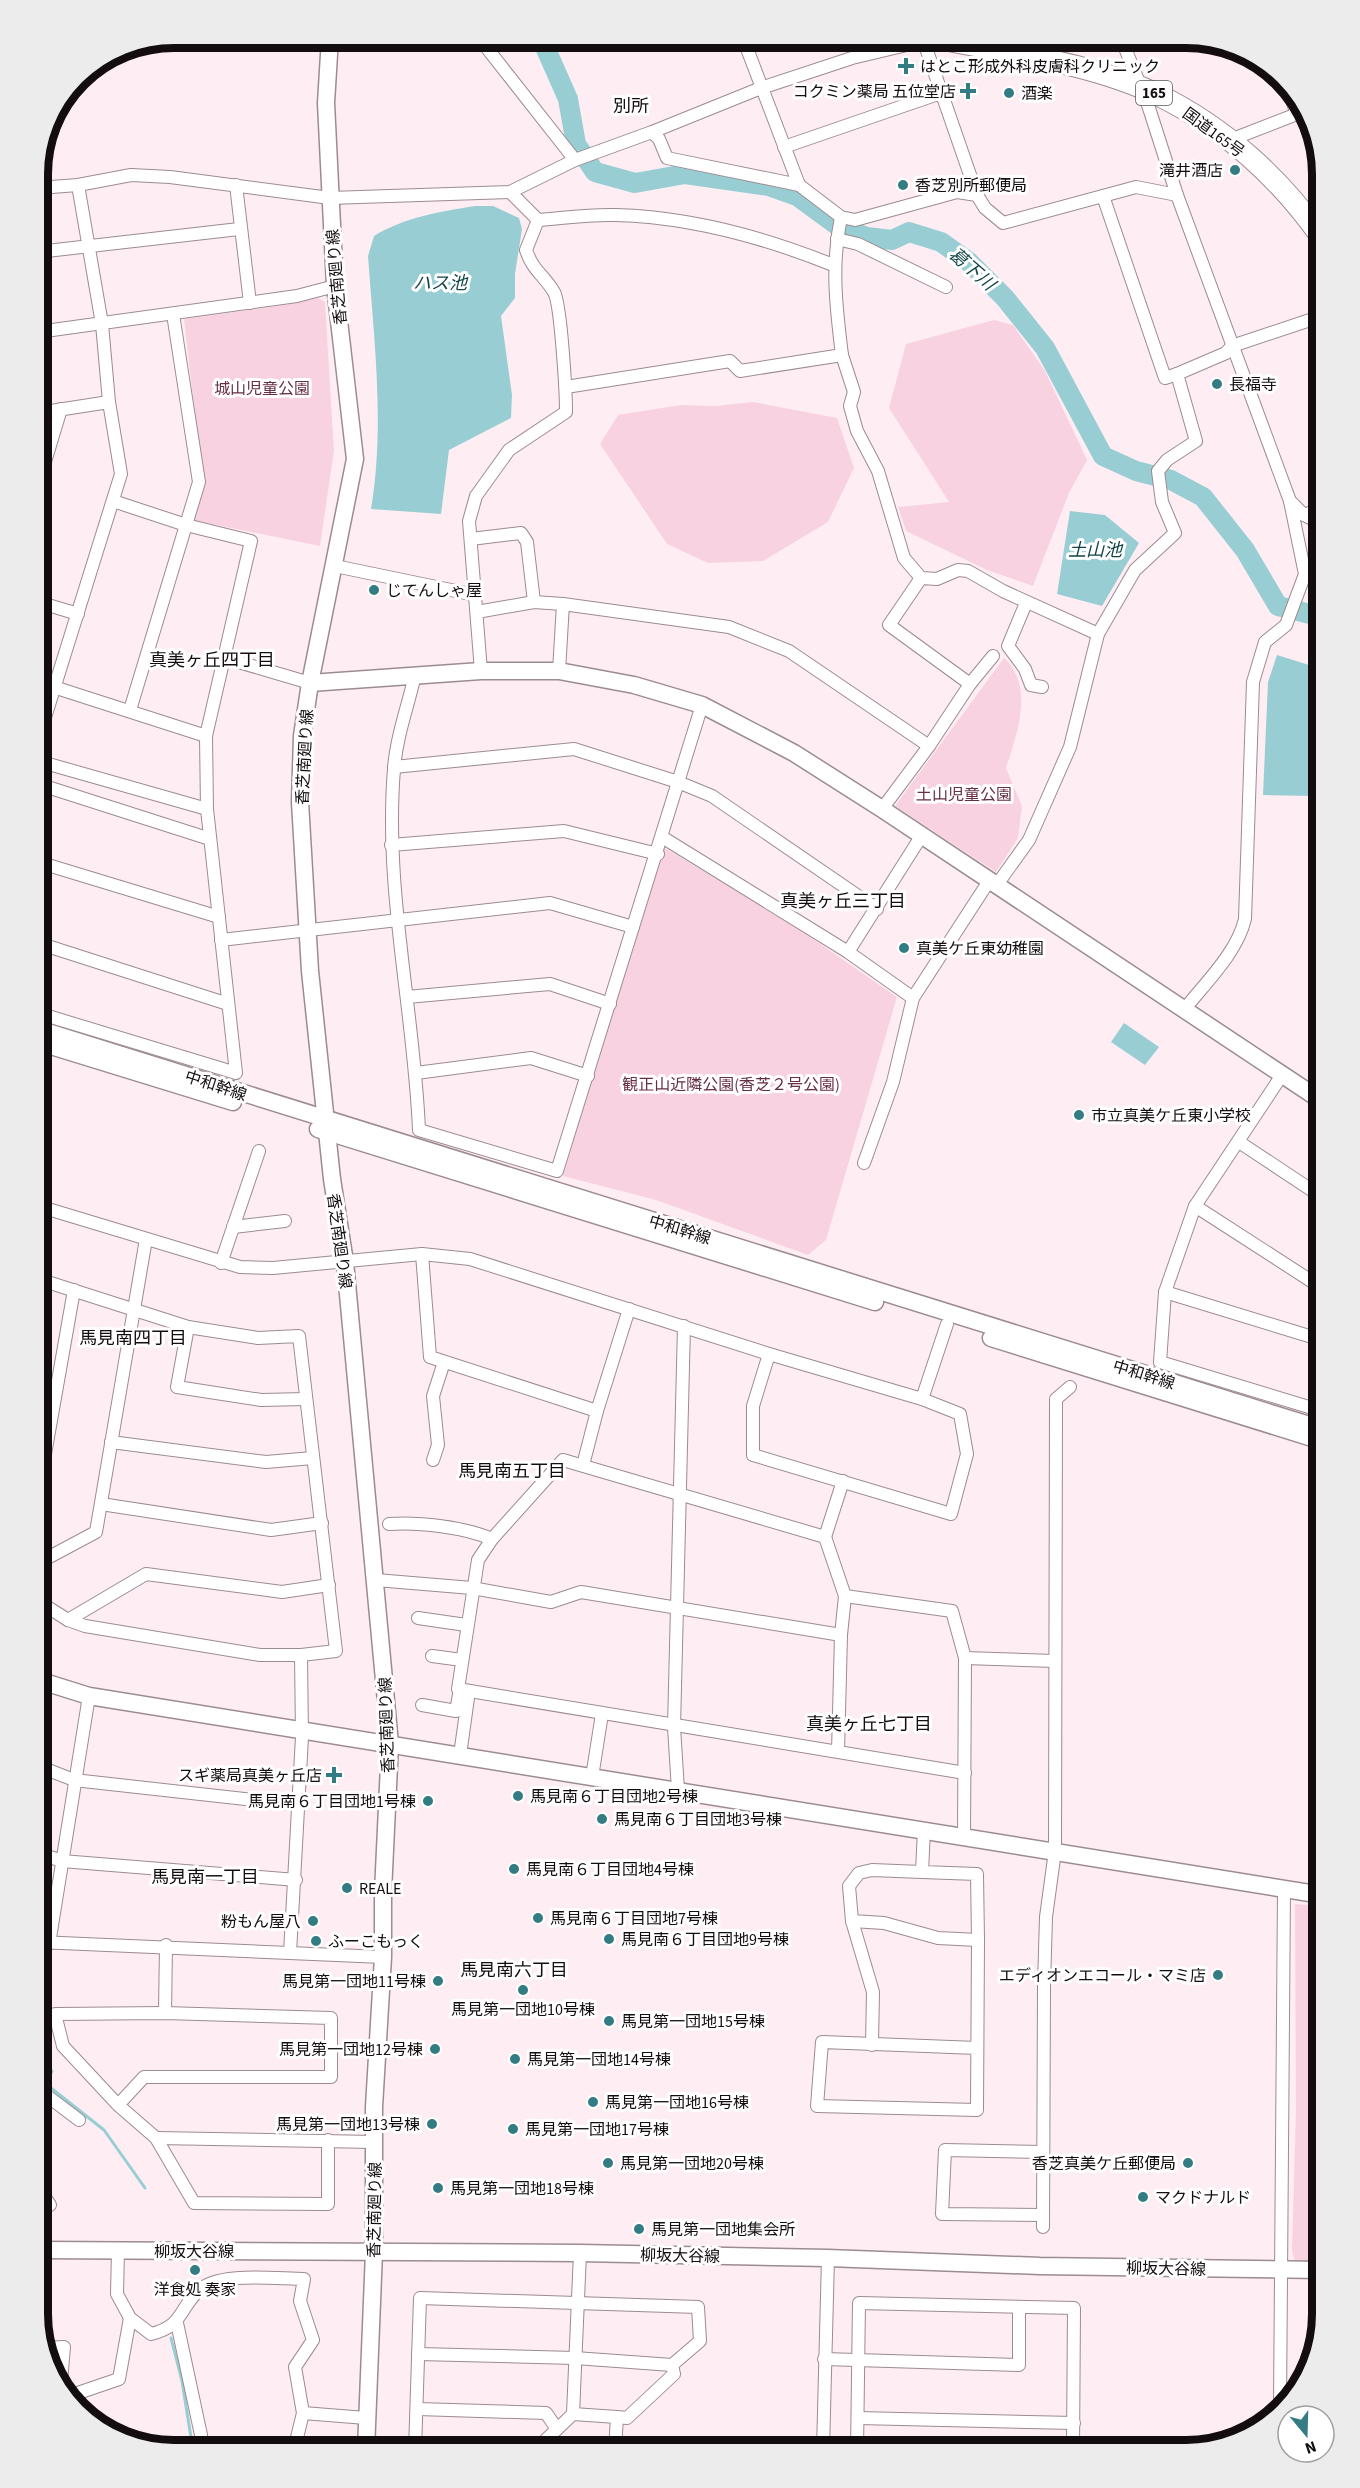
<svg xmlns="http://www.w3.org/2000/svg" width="1360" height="2488" viewBox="0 0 1360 2488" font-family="'Source Sans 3','Noto Sans JP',sans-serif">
<rect width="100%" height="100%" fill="#feeef4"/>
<!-- green -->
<g fill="#f9d2e1">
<path d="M318,298L325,302L334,451L320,546L192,520L203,485L184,319L291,304Z"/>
<path d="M994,320L1013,325L1045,371L1087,460L1069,493L1033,586L987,570L906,531L898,507L949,502L889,408L906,344Z"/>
<path d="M753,402L837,418L854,468L828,522L763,561L708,563L667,544L600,444L618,415L681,405L715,406Z"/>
<path d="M1004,658C1035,686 1017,734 1006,768L1022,806L1018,838L996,872L895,806Z"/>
<path d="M663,847L787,921L897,997L826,1240L808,1255L656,1200L563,1176Z"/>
<path d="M1295,1904L1322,1906V2266L1295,2262L1292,2250L1296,2109Z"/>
</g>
<!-- water -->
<g fill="#98ced3">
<path d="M475,206H493L519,218L522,229L515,274V298L501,316L512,395L511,418L449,450L441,514L371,509C385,426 374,340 368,256L374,236C405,217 439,212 475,206Z"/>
<path d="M1070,511L1105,515L1139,543L1102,606L1057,594Z"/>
<path d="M1277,655L1322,669V719L1319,724L1313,796L1263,795L1268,682Z"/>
<path d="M1124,1023L1159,1047L1145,1065L1111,1042Z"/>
</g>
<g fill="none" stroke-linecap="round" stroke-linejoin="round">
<!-- stream -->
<g stroke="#98ced3" stroke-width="3">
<path d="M38,2063L52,2071L46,2084L104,2130L145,2188"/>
<path d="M171,2338L182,2381L193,2450"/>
</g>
<!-- river -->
<path stroke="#98ced3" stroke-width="20" d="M541,38L568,99L576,144L595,172L635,183L685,174L769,186L797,196L838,226L867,237L892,240L909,232L941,242L969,262L1005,298L1045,348L1103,456L1136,471L1171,480L1203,497L1245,550L1278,606L1318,616L1322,614"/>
<defs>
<g id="street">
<path d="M479,38L575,160"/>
<path d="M743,38L799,185"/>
<path d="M926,38V48L977,195L985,208L1003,223L1136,187L1177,195"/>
<path d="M1121,38L1148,105L1177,195L1290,501L1304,515L1322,524"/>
<path d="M652,132L659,139L667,158L799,185L841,217L855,220L957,192L977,195"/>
<path d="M1230,140L1297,114L1289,92"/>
<path d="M784,147L941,93"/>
<path d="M236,185L250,303"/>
<path d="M38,188L78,185L131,175L170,177L330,198L510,192L575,160L652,132L761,88L852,58L911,44L922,38"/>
<path d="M510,192L538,220"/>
<path d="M1103,196L1165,378L1177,374"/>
<path d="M538,220C564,218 590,214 616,215C689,217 766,238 833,265"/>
<path d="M837,239L858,244L946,287"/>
<path d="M38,252L239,229"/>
<path d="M38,332L297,296L335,286"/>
<path d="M842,355L854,392L850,406L857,431L878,471L904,558L921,578"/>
<path d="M566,387L730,361L740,371L842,355C836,307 831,265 841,217"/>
<path d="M38,413L109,402"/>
<path d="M38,485L61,409"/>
<path d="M1304,515L1322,508"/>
<path d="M471,539L521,533L527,542L534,602"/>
<path d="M335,566L475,595"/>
<path d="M38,602L78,614"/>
<path d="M1026,603L1008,646L1025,669L1031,685L1042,687"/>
<path d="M477,612L534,602L563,604"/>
<path d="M225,658L310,683"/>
<path d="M481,671L469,521L476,496L509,450L566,412C566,393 561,304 554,292C543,274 533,271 526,250L538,220"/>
<path d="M559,671L563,604L729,627L789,651L929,746L882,809"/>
<path d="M415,675C408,706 396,738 394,769C384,890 414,1009 419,1130L557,1171L702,705"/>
<path d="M38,682L206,736L251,541L186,525L113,501"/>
<path d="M970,684L889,625L921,578L937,579L958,570L968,571L1003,591L1098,634"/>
<path d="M130,710L199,482L173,314"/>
<path d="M206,736L207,809"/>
<path d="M38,740L121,474L109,402L102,324L78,185"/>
<path d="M929,746L970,684L993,656"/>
<path d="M394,767L574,749L678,782L712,796L877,909"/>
<path d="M38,784L210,839"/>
<path d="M662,837L848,952L913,998"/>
<path d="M391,845L564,831L658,854"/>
<path d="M38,862L219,917"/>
<path d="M996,886L1029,840L1070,747L1098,634L1135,570L1175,533L1162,502L1158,471L1167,460L1196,441L1177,374L1226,353L1232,346L1322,316"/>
<path d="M221,940L550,903L633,927"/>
<path d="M38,943L228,1004"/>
<path d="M848,952L922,835"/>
<path d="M407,997L550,984L610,1004"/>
<path d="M1184,1010C1205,983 1237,953 1245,919L1253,682L1265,642L1286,625L1305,574L1290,501"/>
<path d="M38,1013L236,1073L207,809L38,761"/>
<path d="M416,1073L531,1058L588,1076"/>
<path d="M1282,1075L1195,1206L1165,1292L1160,1362L1322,1411"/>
<path d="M1239,1142L1322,1197"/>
<path d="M864,1163L893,1082L913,998L989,881"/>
<path d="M38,1206L240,1267L273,1268L422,1254L470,1259L769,1354L922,1399L960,1414L967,1454L951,1514L753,1455V1406L769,1354"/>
<path d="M1195,1206L1322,1288"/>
<path d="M233,1227L285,1221"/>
<path d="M422,1254L430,1357L597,1411L629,1309"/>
<path d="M221,1263L259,1151"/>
<path d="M1165,1292L1322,1340"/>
<path d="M188,1327L177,1387L261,1400L306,1399"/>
<path d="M922,1399L947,1324"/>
<path d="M111,1442L266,1462L313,1458"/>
<path d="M433,1460L438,1445L433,1396L444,1362"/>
<path d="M583,1465L597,1411"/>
<path d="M38,1494L74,1290"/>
<path d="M101,1504L271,1530L322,1523"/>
<path d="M389,1524C419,1522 464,1527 492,1539"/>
<path d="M825,1537L843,1481"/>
<path d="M38,1563L96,1532L146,1239"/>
<path d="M376,1580L472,1588L551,1602L581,1592L841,1635"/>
<path d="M845,1596L952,1611L965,1658L964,1836"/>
<path d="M38,1601L68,1620L85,1626L260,1655H301L336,1651L299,1336L258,1338L188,1327L38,1279"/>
<path d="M418,1618L466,1625"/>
<path d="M68,1620L146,1574L282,1592L329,1585"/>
<path d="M432,1656L462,1660"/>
<path d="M965,1658L1055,1661"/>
<path d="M422,1705L456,1711L460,1689"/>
<path d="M838,1752L841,1635L845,1596L825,1537L563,1460L492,1539L478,1560L458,1689L965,1773"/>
<path d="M460,1755L469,1691"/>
<path d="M38,1766L74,1780L299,1805"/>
<path d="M592,1777L602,1714"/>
<path d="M678,1790L674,1727L684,1326"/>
<path d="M38,1853L62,1861L296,1880"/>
<path d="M922,1872L872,1870L859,1873L849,1886L852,1921L884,1923L938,1938L978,1940L977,1874L922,1872L924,1829"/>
<path d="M852,1921L873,1992L872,2045"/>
<path d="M38,1942L383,1957"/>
<path d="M49,1944L89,1696"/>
<path d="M290,1953L302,1737L301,1655"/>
<path d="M165,2013L166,1945"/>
<path d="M977,2048L822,2042L817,2106L977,2110L978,1940"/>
<path d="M118,2105L144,2077H331V2018L165,2013L55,2014L63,2046L118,2105L156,2138L194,2203L328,2204V2140"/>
<path d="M38,2108L50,2098L79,2120"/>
<path d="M156,2138L374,2142"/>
<path d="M38,2187L50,2205"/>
<path d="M1042,2215L942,2214L945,2150L1043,2152"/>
<path d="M1043,2227L1044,1985L1046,1917L1055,1851L1056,1399L1070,1387"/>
<path d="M118,2251L117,2294L130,2318L151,2334C183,2326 178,2311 198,2291C218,2271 277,2279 304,2279L300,2301L313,2340L295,2367L303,2413L294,2450"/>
<path d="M177,2323L201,2435V2450"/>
<path d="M44,2348L64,2347L61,2382"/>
<path d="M418,2354L575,2358L672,2365"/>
<path d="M824,2359L1019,2365V2307"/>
<path d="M72,2395L119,2379L130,2318"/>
<path d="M1280,2406L1284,1889"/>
<path d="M418,2409L546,2413L557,2429"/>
<path d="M303,2413L366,2418"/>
<path d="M573,2414L617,2417"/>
<path d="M858,2418L1074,2423"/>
<path d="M415,2450L420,2298L698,2307L700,2341L672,2365L674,2374L627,2418L617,2417L615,2450"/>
<path d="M535,2450L573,2414L580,2253"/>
<path d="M823,2450L828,2258"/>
<path d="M857,2450L859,2303L1074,2308L1073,2450"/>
</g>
<g id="secondary">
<path d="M330,38L326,103L335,286L355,459L310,683L302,736L300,802L310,971L332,1179L345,1262L390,1744L383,1892V1957L374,2107V2252L366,2450"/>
<path d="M310,683L481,671H559L634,685L702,705L794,753L882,809L1322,1101"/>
<path d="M38,1029L1322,1429"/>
<path d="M38,1042L233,1102"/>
<path d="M318,1129L875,1302"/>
<path d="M991,1338L1322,1441"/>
<path d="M38,1680L89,1696L1322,1895"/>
<path d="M38,2250L580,2253L828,2258L1040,2266L1322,2270"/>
</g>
<path id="highway" d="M937,38C1008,53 1092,63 1158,95C1224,127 1281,179 1322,238"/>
</defs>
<!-- street casing -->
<use href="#street" stroke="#9c8b91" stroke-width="14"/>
<!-- secondary casing -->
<use href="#secondary" stroke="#9c8b91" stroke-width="19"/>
<!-- highway casing -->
<use href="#highway" stroke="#9c8b91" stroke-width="23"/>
<!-- street -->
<use href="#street" stroke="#fff" stroke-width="12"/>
<!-- secondary -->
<use href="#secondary" stroke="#fff" stroke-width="16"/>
<!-- highway -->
<use href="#highway" stroke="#fff" stroke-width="21"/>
</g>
<!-- markers -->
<g fill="#347c83" stroke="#fff" stroke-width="2">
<path d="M903 57h6v6h6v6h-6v6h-6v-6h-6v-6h6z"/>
<path d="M965 82h6v6h6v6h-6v6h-6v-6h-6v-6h6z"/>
<circle cx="1009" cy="93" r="6"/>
<circle cx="1235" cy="170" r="6"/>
<circle cx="903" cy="185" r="6"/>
<circle cx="1217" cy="384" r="6"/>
<circle cx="374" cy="590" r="6"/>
<circle cx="904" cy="948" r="6"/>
<circle cx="1079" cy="1115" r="6"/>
<path d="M331 1766h6v6h6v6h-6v6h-6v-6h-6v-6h6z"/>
<circle cx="518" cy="1796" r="6"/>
<circle cx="428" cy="1801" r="6"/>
<circle cx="602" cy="1819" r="6"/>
<circle cx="514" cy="1869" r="6"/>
<circle cx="347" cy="1888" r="6"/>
<circle cx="538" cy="1918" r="6"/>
<circle cx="313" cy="1921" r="6"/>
<circle cx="609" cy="1939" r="6"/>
<circle cx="316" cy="1941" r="6"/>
<circle cx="1218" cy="1975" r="6"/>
<circle cx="438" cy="1981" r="6"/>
<circle cx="523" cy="1990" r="6"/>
<circle cx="609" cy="2021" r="6"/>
<circle cx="435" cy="2049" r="6"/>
<circle cx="515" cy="2059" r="6"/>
<circle cx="593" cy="2102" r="6"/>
<circle cx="432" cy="2124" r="6"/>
<circle cx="513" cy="2129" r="6"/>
<circle cx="608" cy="2163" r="6"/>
<circle cx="1188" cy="2163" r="6"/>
<circle cx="438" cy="2188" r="6"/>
<circle cx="1143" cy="2197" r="6"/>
<circle cx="639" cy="2229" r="6"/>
<circle cx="195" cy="2270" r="6"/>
</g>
<g text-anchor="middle" stroke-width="6" stroke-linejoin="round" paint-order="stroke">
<!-- shield labels -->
<rect fill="#fff" stroke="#5a5657" stroke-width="1.5" x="1136" y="81" width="36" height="24" rx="4.5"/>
<g font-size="15" font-weight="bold" fill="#130d0f">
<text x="1154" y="98">165</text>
</g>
<!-- poi labels -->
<g font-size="16" fill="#130d0f" stroke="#fff" text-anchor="start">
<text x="920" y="72">はとこ形成外科皮膚科クリニック</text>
<text x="956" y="97" text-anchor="end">コクミン薬局 五位堂店</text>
<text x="1021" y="99">酒楽</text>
<text x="1223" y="176" text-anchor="end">滝井酒店</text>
<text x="915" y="191">香芝別所郵便局</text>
<text x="1229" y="390">長福寺</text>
<text x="386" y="596">じてんしゃ屋</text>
<text x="916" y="954">真美ケ丘東幼稚園</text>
<text x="1091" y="1121">市立真美ケ丘東小学校</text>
<text x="322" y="1781" text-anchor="end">スギ薬局真美ヶ丘店</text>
<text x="530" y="1802">馬見南６丁目団地2号棟</text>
<text x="416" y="1807" text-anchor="end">馬見南６丁目団地1号棟</text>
<text x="614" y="1825">馬見南６丁目団地3号棟</text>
<text x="526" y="1875">馬見南６丁目団地4号棟</text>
<text x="359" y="1894">REALE</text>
<text x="550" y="1924">馬見南６丁目団地7号棟</text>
<text x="301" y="1927" text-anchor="end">粉もん屋八</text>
<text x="621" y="1945">馬見南６丁目団地9号棟</text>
<text x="328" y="1947">ふーこもっく</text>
<text x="1206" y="1981" text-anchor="end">エディオンエコール・マミ店</text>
<text x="426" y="1987" text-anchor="end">馬見第一団地11号棟</text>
<text x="523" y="2015" text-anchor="middle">馬見第一団地10号棟</text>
<text x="621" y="2027">馬見第一団地15号棟</text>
<text x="423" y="2055" text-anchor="end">馬見第一団地12号棟</text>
<text x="527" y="2065">馬見第一団地14号棟</text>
<text x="605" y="2108">馬見第一団地16号棟</text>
<text x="420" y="2130" text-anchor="end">馬見第一団地13号棟</text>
<text x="525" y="2135">馬見第一団地17号棟</text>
<text x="620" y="2169">馬見第一団地20号棟</text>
<text x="1176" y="2169" text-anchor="end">香芝真美ケ丘郵便局</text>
<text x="450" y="2194">馬見第一団地18号棟</text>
<text x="1155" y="2203">マクドナルド</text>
<text x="651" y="2235">馬見第一団地集会所</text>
<text x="195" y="2295" text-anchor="middle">洋食処 奏家</text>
</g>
<!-- street labels -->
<g font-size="16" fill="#130d0f" stroke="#fff">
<text transform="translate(1214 132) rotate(36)" y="6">国道165号</text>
<text transform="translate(336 277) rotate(-95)" y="6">香芝南廻り線</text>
<text transform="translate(304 757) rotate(-87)" y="6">香芝南廻り線</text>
<text transform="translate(216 1085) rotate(18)" y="6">中和幹線</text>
<text transform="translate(680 1229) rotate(17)" y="6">中和幹線</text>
<text transform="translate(340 1241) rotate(82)" y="6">香芝南廻り線</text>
<text transform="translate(1144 1374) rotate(17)" y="6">中和幹線</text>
<text transform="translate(386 1725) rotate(-92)" y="6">香芝南廻り線</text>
<text transform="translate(374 2210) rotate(-89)" y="6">香芝南廻り線</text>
<text x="194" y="2257">柳坂大谷線</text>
<text transform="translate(680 2255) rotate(1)" y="6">柳坂大谷線</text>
<text transform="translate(1166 2268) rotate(1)" y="6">柳坂大谷線</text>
</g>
<!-- park labels -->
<g font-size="16" fill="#662e47" stroke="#fff">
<text x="262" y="394">城山児童公園</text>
<text x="964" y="800">土山児童公園</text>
<text x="731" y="1090">観正山近隣公園(香芝２号公園)</text>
</g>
<!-- neighbourhood labels -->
<g font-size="18" fill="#130d0f" stroke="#fff">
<text x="631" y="112">別所</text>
<text x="212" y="666">真美ヶ丘四丁目</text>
<text x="843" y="907">真美ヶ丘三丁目</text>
<text x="133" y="1344">馬見南四丁目</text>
<text x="512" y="1477">馬見南五丁目</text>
<text x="869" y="1730">真美ヶ丘七丁目</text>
<text x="205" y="1883">馬見南一丁目</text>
<text x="514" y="1976">馬見南六丁目</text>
</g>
<!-- water labels -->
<g font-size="18" font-style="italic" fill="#124448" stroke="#fff">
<text transform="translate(972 269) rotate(41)" y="6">葛下川</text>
<text x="440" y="289">ハス池</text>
<text x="1095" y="556">土山池</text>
</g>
</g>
<!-- crop -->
<path d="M0 0H1360V2488H0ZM174 48H1186A126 126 0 0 1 1312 174V2314A126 126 0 0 1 1186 2440H174A126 126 0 0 1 48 2314V174A126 126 0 0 1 174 48Z" fill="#ececec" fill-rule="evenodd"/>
<path fill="none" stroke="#130d0f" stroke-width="8" d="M174 48H1186A126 126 0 0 1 1312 174V2314A126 126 0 0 1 1186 2440H174A126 126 0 0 1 48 2314V174A126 126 0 0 1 174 48Z"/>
<!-- north arrow -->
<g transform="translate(1306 2434) rotate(161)"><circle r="28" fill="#ffffff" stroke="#a19e9f" stroke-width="1.5"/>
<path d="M0-4.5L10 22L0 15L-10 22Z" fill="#347c83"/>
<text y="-9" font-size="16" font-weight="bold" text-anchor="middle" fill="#130d0f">N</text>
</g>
</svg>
